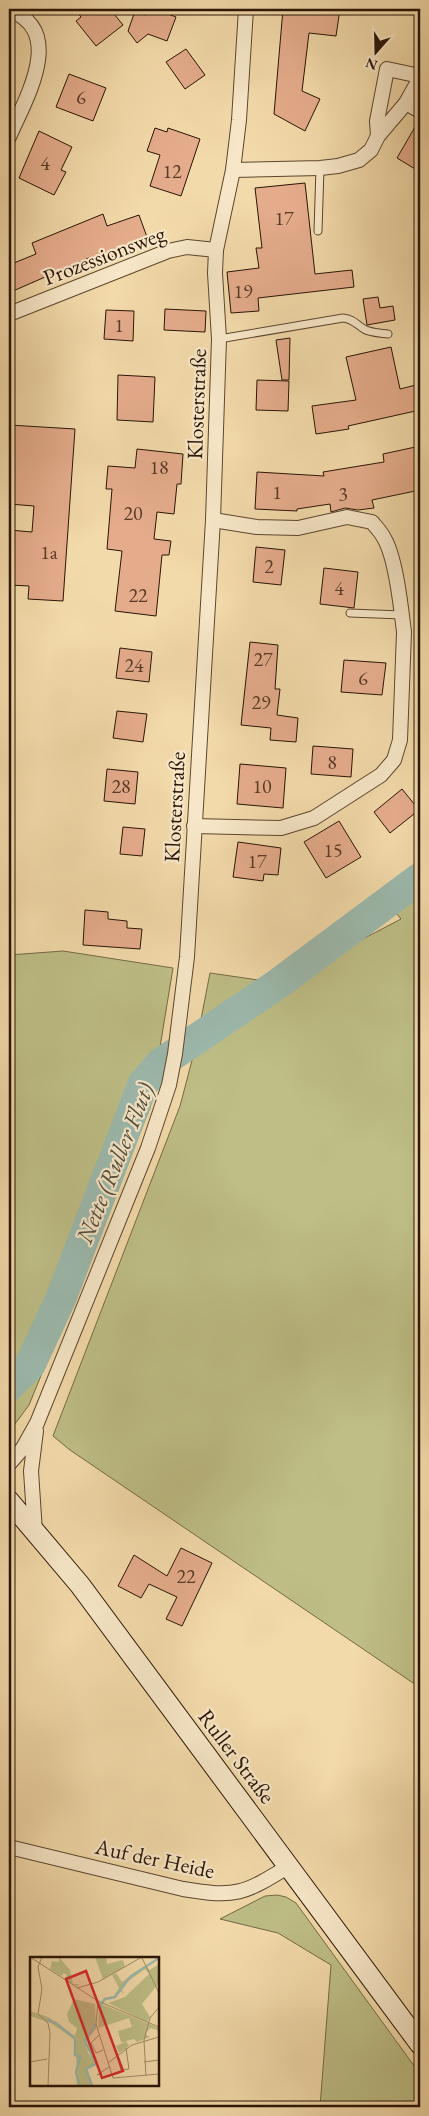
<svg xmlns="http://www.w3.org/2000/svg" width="429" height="2116" viewBox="0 0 429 2116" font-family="'EB Garamond',serif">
<rect width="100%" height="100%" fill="#f3daaa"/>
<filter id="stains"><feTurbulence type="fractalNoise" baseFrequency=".004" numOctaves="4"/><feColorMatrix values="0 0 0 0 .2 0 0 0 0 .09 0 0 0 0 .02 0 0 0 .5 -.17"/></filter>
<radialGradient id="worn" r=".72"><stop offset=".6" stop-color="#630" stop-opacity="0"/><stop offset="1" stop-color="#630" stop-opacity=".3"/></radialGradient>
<!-- green -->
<g fill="#bebe86" stroke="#746946">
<path d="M420,878V1686L419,1687L70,1450L53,1436L180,1106L196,1045L210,973L279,983L401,919L387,902Z"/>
<path d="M63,951L173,968L150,1108L29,1405L9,1432V955Z"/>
<path d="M277,1895L286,1897L296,1903L420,2074V2107H320L331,1965L278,1933L220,1919L265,1896Z"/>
</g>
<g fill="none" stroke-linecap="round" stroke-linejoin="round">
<!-- river -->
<path stroke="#9cbaae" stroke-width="31" d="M9,1386L30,1365L61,1298L143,1084L161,1063L279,983L420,878"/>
</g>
<!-- building -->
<g fill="#e5ac8c" stroke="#291405">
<path d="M75,9H110L123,25L96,46L76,21L81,17Z"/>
<path d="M147,9H155L176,17L167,41L148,34L137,43L128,31L135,11L145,15Z"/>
<path d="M283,9H340L336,36L309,33L302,91L320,99L305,131L274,114Z"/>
<path d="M186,49L205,75L185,89L166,62Z"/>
<path d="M69,74L106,88L93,121L56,107Z"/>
<path d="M419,120H420V172L397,158Z"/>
<path d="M155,128L167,132L168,128L200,139L181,196L150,186L160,155L147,151Z"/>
<path d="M39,131L72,147L61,170L66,172L54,195L19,178Z"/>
<path d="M305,183L315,274L352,270L354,287L258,298L259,311L231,313L227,272L259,268L256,248H262L255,188Z"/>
<path d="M103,214L107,226L139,215L147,237L135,242L137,247L94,264L91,257L13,291L9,280V265L36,254L32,243Z"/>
<path d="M378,297L380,308L393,306L395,320L367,325L363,299Z"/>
<path d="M165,309L206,311L205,332L164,330Z"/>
<path d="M106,310L134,311L133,341L104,339Z"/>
<path d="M290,338L289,380H282L276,340Z"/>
<path d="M391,347L400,389L420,384V410L348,426L349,429L316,434L312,406L356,400L346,357Z"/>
<path d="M118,375L155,377L153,422L117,420Z"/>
<path d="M257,380L289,381L288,411L256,410Z"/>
<path d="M9,425L75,429L63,601L28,599L29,586L9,585V530L32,532L34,506L9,504Z"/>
<path d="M420,446V490L372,500L374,508L358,510L345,508L331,512L330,504L297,509V511L255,509L257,472L324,476L323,472L384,462L383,454Z"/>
<path d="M137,449L183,454L181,484H177L174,514L157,512L154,539L171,541L169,555H162L156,616L115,611L122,551L107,549L112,489H106L108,466L135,468Z"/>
<path d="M256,547L285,550L281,585L253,582Z"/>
<path d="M324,568L358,572L354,608L320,604Z"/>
<path d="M250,642L278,645L275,689H280L277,715L298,718L296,742L270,740L271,728L241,725Z"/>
<path d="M120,648L152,652L149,682L116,678Z"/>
<path d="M344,660L386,663L382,695L341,692Z"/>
<path d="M117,711L147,714L143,742L113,738Z"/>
<path d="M313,746L353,749L351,777L311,774Z"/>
<path d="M240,764L286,768L283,808L237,804Z"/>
<path d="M107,769L138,772L135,804L104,801Z"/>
<path d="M402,789L419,810L390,833L374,812Z"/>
<path d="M339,821L361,857L326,878L304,842Z"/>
<path d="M123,827L145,829L142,856L120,854Z"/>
<path d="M238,842L281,848L278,875L264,874L263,881L233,877Z"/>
<path d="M85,910L108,912V919L127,921V928L142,929L140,949L83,945Z"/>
<path d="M181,1548L212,1563L182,1626L166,1619L177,1597L149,1584L141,1598L118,1586L134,1555L167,1576Z"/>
</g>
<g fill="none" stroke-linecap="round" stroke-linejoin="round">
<defs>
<g id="service">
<path d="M318,231L320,168"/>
<path d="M219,339L343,318C353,319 356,324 364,329C371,333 380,333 388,334"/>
<path d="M350,613L402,615"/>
</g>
<g id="minor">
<path d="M9,10C67,31 25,100 9,137"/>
<path d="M406,103L420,111"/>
<path d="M378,136L377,121L387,69L420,76"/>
<path d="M233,170L320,168L338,166L359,160L371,150L378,136L406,103L420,78"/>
<path d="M9,314L168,251L187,247L216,250"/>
<path d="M194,826L281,828L314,818L381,775L394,760L400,740L404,632C401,608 396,558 384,538C381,532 376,527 372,522L347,517L298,528L257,527L213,520"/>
<path d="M9,1464L23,1448L37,1423L56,1376L148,1148L169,1085L175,1054L187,957L213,520L219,339L215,273L216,250L233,170L239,120L246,9"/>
<path d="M35,1532L31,1471L36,1431"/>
<path d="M9,1847L183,1889C236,1898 244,1894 289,1866"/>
</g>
<path id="secondary" d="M9,1501L80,1585L420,2044"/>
</defs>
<!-- service casing -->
<use href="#service" stroke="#5c462e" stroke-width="9"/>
<!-- minor casing -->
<use href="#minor" stroke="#5c462e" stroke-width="16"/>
<!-- secondary casing -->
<use href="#secondary" stroke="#291405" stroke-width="22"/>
<!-- service -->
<use href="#service" stroke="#f7e7c8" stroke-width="7"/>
<!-- minor -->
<use href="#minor" stroke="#f7e7c8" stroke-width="14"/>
<!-- secondary -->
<use href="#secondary" stroke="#f7e7c8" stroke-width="20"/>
</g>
<g text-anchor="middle" stroke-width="4.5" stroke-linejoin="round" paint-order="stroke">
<!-- number labels -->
<g font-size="20" fill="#583a27">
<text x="81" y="104">6</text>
<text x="45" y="170">4</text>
<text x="172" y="178">12</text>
<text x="284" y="225">17</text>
<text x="243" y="298">19</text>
<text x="119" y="332">1</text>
<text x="159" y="474">18</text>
<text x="277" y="499">1</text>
<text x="343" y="501">3</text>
<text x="133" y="520">20</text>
<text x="49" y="559">1a</text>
<text x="269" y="573">2</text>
<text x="339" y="595">4</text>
<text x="138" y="602">22</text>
<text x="263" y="666">27</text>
<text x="134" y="672">24</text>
<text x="363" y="685">6</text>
<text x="261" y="709">29</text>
<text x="332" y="769">8</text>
<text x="121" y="793">28</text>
<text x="262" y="793">10</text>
<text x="333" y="857">15</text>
<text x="257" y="868">17</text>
<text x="186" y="1583">22</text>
</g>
<!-- street labels -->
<g font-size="22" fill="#291405" stroke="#f7e7c8">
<text transform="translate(104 255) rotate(-21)" y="8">Prozessionsweg</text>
<text transform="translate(196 404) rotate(-88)" y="8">Klosterstraße</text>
<text transform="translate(174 807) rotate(-87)" y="8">Klosterstraße</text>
<text transform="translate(237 1756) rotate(53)" y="8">Ruller Straße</text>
<text transform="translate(155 1858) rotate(12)" y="8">Auf der Heide</text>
</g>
<!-- water labels -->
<g font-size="24" font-style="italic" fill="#514e40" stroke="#f7e7c8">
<text transform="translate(115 1163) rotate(-68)" y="8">Nette (Ruller Flut)</text>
</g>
</g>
<!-- overview -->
<g transform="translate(30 1957)">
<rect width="129" height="129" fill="#f3daaa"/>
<path d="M29,0L40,13L43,27H49L48,29H46L35,22L37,18L34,16L31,19L20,12L22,4L29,5ZM65,0H76L77,7L93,3L95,10L73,22ZM129,7V26L112,47L120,60L117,65L78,46L95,40L119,17L115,12L94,27L91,32L94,37L90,34L85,40L70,44L84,39L89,31L82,18L86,16L92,25L116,8L119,13ZM44,42L65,47L66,72L55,84L58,96L66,107L56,113L62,129H49L44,82L21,66L0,59V54L18,60L45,79L47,71L39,65L37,57ZM69,46L129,71V79L127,73L120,71L115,77L120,80L107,85L104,82L96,84L99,89L89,96L86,89L95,85H91L88,74L102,70L99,61L68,71Z" fill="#bebe86"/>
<path fill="none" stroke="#9cbaae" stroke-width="2.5" d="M68,51L75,42L85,40L100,20L129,1M17,63L26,66L44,81M45,82V98L50,100L46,115L49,129M62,129L56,112L66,107L55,84L66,67"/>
<path fill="none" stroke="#a28b68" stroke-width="1" d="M0,0L68,44L129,70M12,0L8,10L12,32L8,57L18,66L20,76L18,129M112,1L129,36M47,31L68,25L112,0M68,44L66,67L83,121M69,78L61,86L66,96L73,93M87,99L91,113L99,112L96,91M0,105L17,102M114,105L129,103M78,106L102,88L129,80M72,116L67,118L79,110M116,119L114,83L120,61L129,50M83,121L129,117"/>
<path fill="#d62828" fill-opacity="0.15" stroke="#d62828" stroke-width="2.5" d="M56,14L93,114L72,121L36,22Z"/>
<rect width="129" height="129" fill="none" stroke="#291405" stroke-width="2.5"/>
</g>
<!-- margin -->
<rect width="429" height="2116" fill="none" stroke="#f3daaa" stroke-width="30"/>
<rect x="10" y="10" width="409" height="2096" fill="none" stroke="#291405" stroke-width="2.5"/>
<rect x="15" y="15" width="399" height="2086" fill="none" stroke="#291405"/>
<!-- north arrow -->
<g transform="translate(376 52) rotate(200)" stroke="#f7e7c8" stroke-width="4" paint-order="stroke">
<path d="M0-4L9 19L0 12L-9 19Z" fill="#291405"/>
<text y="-8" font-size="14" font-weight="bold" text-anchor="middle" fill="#291405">N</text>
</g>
<rect width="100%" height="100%" filter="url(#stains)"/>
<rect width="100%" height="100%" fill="url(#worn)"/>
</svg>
